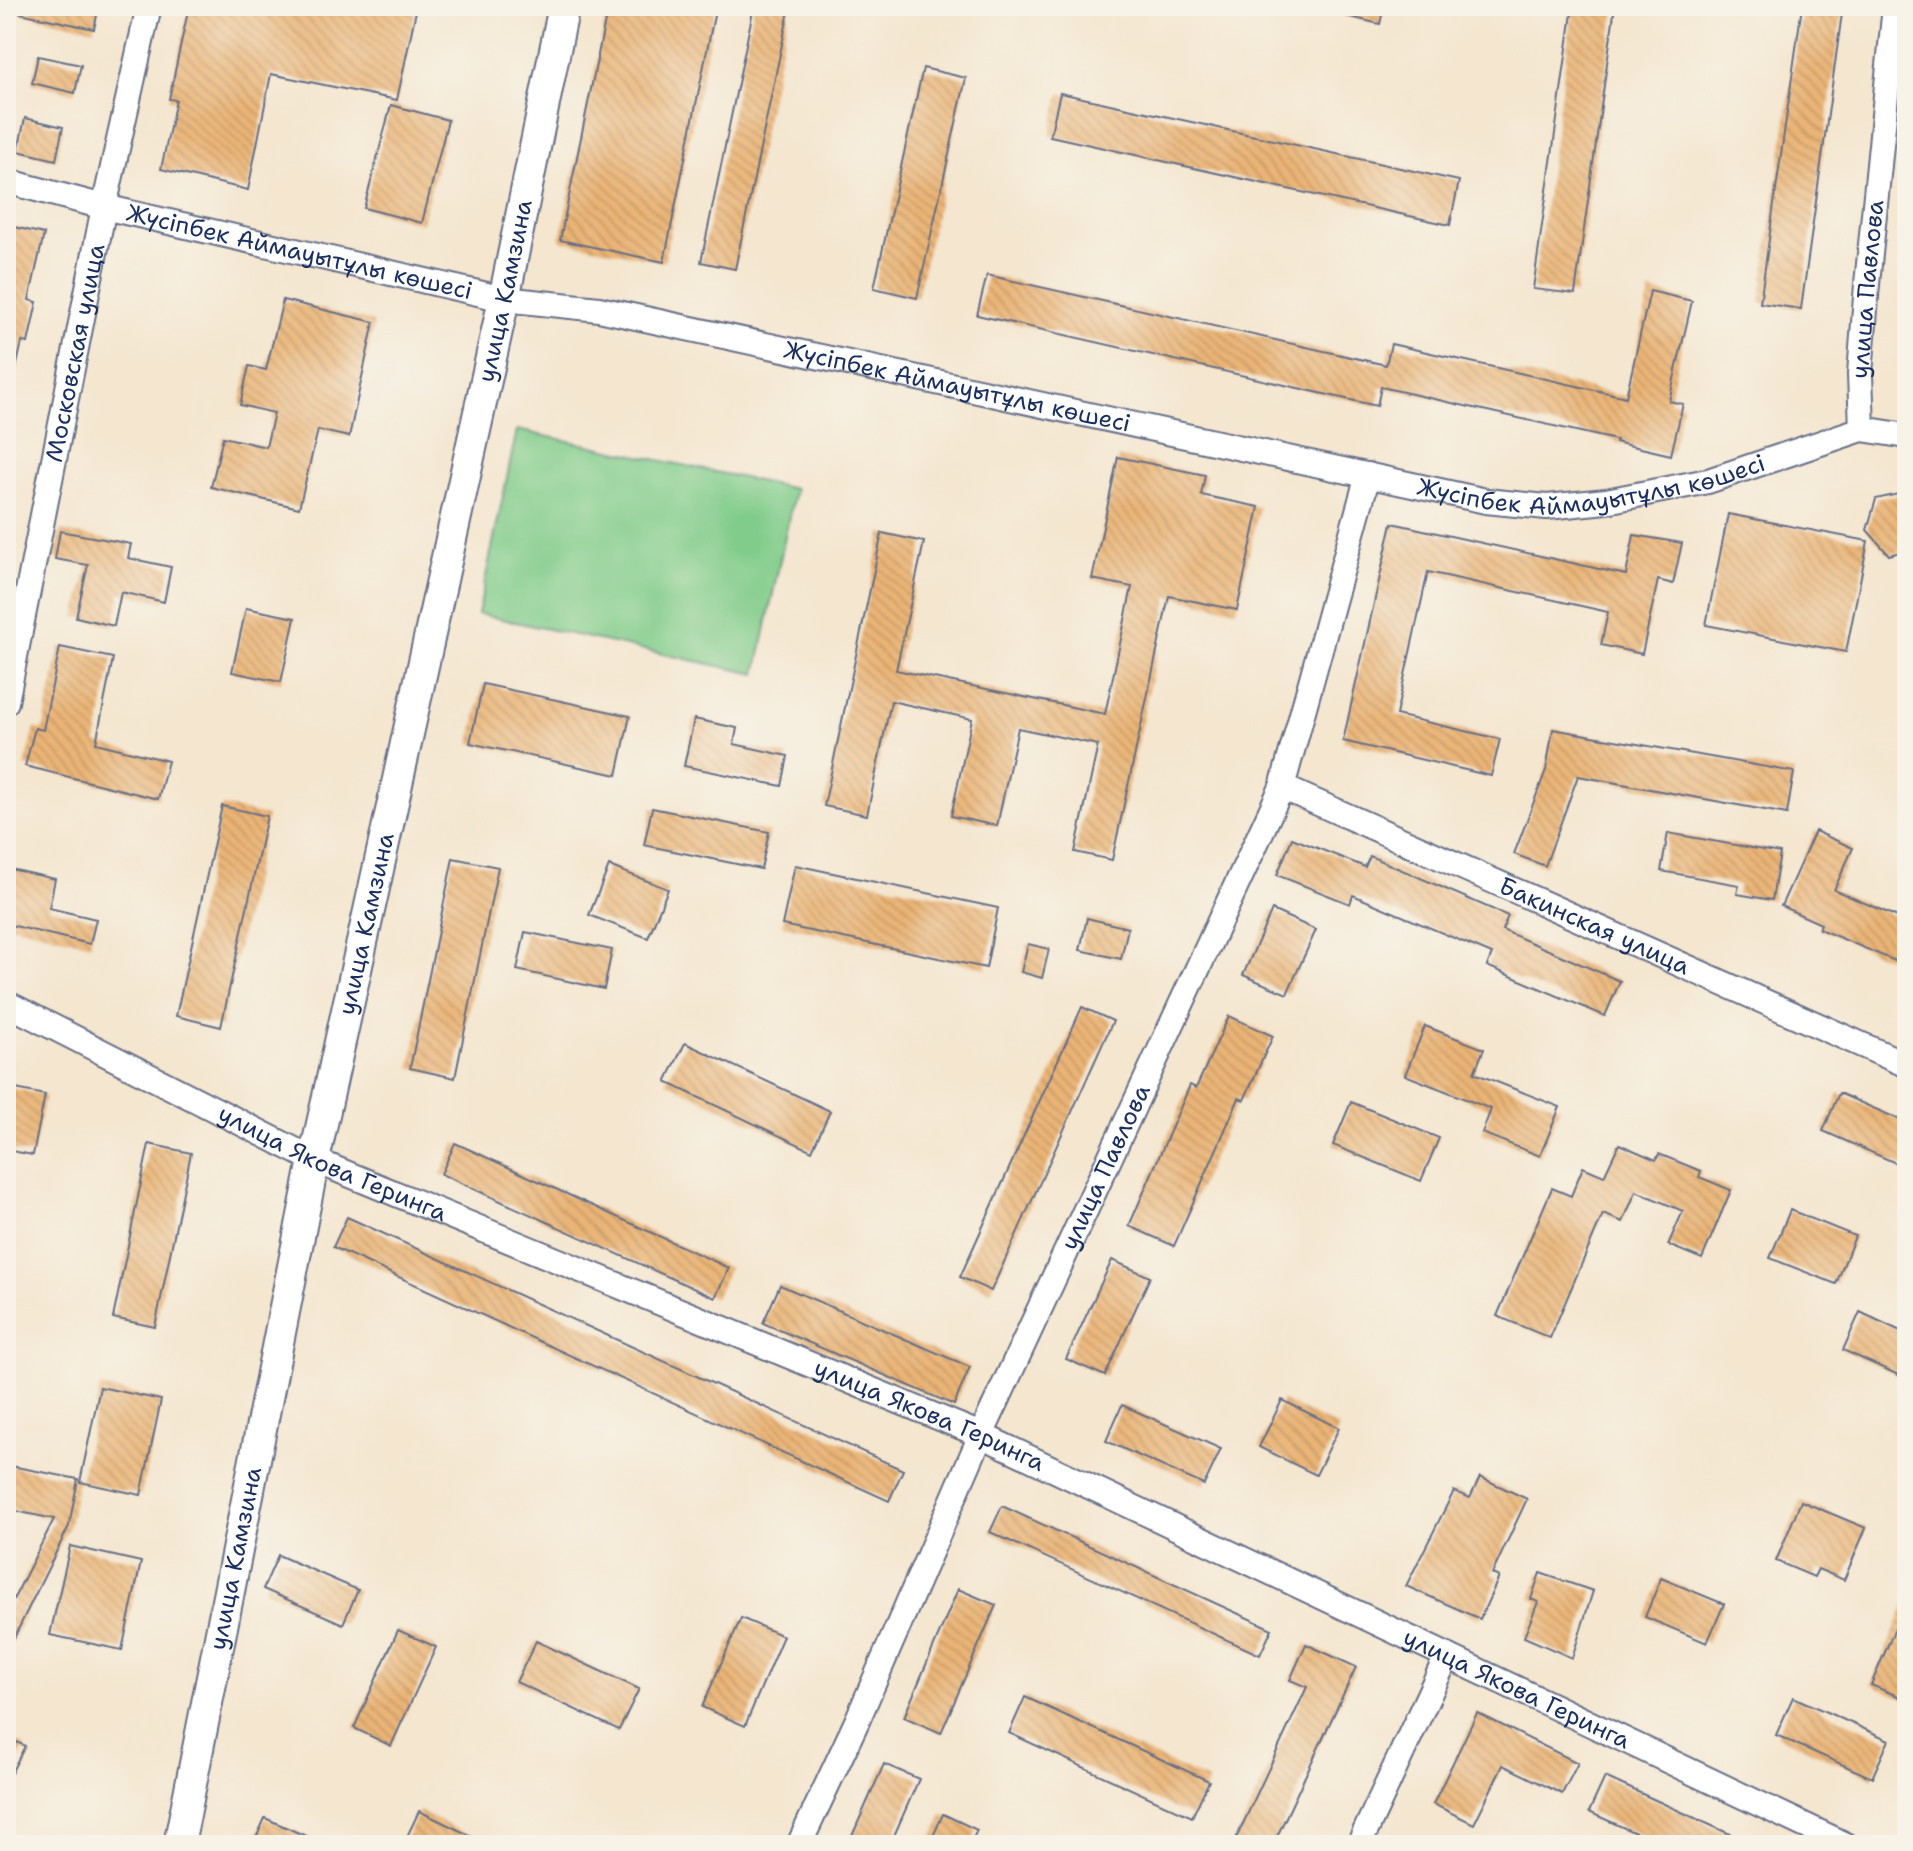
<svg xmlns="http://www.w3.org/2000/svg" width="1913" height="1851" viewBox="0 0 1913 1851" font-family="'Shantell Sans',sans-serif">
<defs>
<pattern id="building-back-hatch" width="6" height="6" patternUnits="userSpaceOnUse" patternTransform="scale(2)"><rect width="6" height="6" fill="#eab476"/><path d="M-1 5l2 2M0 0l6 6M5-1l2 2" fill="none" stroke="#c89b68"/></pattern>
</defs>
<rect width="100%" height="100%" fill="#f7f3e8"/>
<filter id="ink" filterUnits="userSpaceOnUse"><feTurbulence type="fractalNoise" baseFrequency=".0125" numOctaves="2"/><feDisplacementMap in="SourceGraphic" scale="16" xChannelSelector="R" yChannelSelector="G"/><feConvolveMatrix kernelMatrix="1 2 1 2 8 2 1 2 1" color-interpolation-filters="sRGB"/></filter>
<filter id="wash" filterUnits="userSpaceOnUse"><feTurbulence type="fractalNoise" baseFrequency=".006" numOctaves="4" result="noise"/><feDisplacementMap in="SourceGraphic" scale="32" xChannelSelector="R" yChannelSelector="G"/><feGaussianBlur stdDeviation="1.8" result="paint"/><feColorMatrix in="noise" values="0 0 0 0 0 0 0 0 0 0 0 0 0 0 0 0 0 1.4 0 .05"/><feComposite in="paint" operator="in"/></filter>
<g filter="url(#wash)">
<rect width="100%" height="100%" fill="#f4e6cf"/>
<!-- pitch -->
<path fill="#81cc8a" stroke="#4e7e74" stroke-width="2" d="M517,430L795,489L756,674L478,614Z"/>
<g id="blocks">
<!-- building -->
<g fill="url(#building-back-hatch)">
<path d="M20,6H99L94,29L20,13Z"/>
<path d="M189,6H417L397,100L271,74L248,190L161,169L176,100L169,99Z"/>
<path d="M608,6H716L664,262L560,240Z"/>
<path d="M754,6H790L735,269L701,262Z"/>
<path d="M1334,6H1384L1380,24L1333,13Z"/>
<path d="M1573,6H1615L1575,294L1533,289Z"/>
<path d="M1802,6H1843L1801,309L1760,303Z"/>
<path d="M38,56L81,65L75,93L32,83Z"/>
<path d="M923,68L966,78L917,298L874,288Z"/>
<path d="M1060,93L1459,181L1450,225L1050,136Z"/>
<path d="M391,105L448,120L422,223L364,208Z"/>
<path d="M25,118L63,127L56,160L18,151Z"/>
<path d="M6,225L44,234L29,300L37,302L28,343L22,342L13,382L6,381Z"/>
<path d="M987,275L1386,365L1391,344L1626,397L1650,291L1692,301L1669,401L1683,404L1671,455L1615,442L1616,440L1381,387L1377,406L977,315Z"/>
<path d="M283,300L374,322L349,437L318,430L299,508L211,487L223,437L266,447L274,413L240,405L249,366L266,370Z"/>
<path d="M1118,457L1205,475L1201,495L1259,507L1237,610L1169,596L1112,860L1075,852L1098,745L1018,728L997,826L951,816L972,719L891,701L867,815L824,806L882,533L924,542L896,670L1105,714L1132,587L1092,579Z"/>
<path d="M1907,492V550L1889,555L1867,530L1876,499Z"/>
<path d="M1728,514L1868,541L1846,652L1706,625Z"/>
<path d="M1392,523L1626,575L1634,535L1682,543L1673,584L1658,580L1642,654L1601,645L1608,612L1428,572L1396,715L1500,739L1491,776L1343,741Z"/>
<path d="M60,531L131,544L128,558L171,567L164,602L121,592L114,626L76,617L88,565L55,559Z"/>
<path d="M246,608L295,618L281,682L232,672Z"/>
<path d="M60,647L113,658L96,743L168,761L158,799L25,766L35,728L43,730Z"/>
<path d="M483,684L630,716L617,775L470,743Z"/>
<path d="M694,719L737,728L734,744L788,756L782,786L684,766Z"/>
<path d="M1553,729L1794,772L1787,814L1578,776L1545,866L1514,854L1546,770Z"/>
<path d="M222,806L267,816L221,1027L176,1016Z"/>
<path d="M652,808L769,832L761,869L644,845Z"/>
<path d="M1815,831L1853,848L1834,890L1907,921V966L1819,929L1821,924L1781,906Z"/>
<path d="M1668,833L1780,853L1772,900L1737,894L1739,885L1661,871Z"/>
<path d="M1292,838L1365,867L1370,856L1508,916L1502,930L1620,981L1605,1016L1487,966L1492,954L1353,895L1350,904L1277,875Z"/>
<path d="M453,858L498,867L455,1078L410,1068Z"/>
<path d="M795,865L998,908L986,968L782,925Z"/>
<path d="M609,866L668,889L648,938L589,915Z"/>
<path d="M6,868L55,879L49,908L96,919L90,944L6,924Z"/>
<path d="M1272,910L1316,930L1287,994L1243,975Z"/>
<path d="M1087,918L1128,928L1121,959L1080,950Z"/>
<path d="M525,932L612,950L604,989L517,970Z"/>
<path d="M1028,944L1049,949L1042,978L1021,972Z"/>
<path d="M1082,1007L1113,1021L991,1291L960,1277Z"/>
<path d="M1229,1016L1273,1036L1244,1100L1239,1098L1174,1246L1129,1226L1190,1085L1196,1088Z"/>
<path d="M1425,1026L1484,1049L1474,1073L1560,1107L1540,1156L1482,1133L1491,1109L1405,1075Z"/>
<path d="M685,1043L830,1111L812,1151L666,1082Z"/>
<path d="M6,1087L45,1095L33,1155L6,1150Z"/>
<path d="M1839,1093L1907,1123V1168L1823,1131Z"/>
<path d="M1351,1102L1439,1138L1421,1181L1333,1145Z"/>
<path d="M455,1143L729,1268L715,1298L441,1174Z"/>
<path d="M149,1144L191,1153L155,1327L113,1318Z"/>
<path d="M1619,1144L1656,1160L1659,1154L1701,1171L1699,1177L1731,1190L1702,1259L1668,1245L1683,1211L1636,1191L1623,1222L1603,1214L1550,1338L1497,1316L1552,1188L1571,1196L1583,1167L1604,1176Z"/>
<path d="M1790,1210L1855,1236L1836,1284L1770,1258Z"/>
<path d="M347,1217L903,1470L889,1501L333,1247Z"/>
<path d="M1112,1260L1150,1277L1105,1376L1066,1359Z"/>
<path d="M780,1285L970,1367L954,1405L763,1323Z"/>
<path d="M1860,1312L1907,1334V1379L1843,1350Z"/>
<path d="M100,1387L161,1400L141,1495L80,1482Z"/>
<path d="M1282,1400L1339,1428L1316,1475L1259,1447Z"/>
<path d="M1122,1405L1221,1449L1204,1485L1106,1441Z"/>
<path d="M6,1465L78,1479L69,1526L6,1654V1614L54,1519L6,1509Z"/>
<path d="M1480,1477L1527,1499L1492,1574L1499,1577L1480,1619L1406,1586L1454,1491L1470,1498Z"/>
<path d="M1801,1501L1866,1528L1844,1580L1818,1569L1814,1577L1776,1561Z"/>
<path d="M1002,1506L1272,1629L1260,1655L990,1532Z"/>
<path d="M70,1546L141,1562L122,1650L50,1635Z"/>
<path d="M278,1555L358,1590L343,1624L263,1589Z"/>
<path d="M1540,1573L1593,1591L1572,1658L1524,1637L1538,1602L1531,1599Z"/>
<path d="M1661,1578L1724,1604L1707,1643L1645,1617Z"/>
<path d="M958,1589L996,1605L941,1733L904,1717Z"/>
<path d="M1907,1600V1700L1871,1685Z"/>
<path d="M741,1618L783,1636L745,1726L702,1707Z"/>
<path d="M398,1630L436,1647L391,1746L354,1728Z"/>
<path d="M536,1641L639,1689L619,1730L516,1682Z"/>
<path d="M1306,1644L1356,1667L1273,1845H1233L1307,1687L1290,1680Z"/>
<path d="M1025,1697L1209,1781L1192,1817L1009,1733Z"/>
<path d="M1793,1697L1889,1740L1872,1778L1776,1735Z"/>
<path d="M1477,1713L1578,1763L1562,1794L1503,1765L1474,1824L1433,1804Z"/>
<path d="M6,1737L25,1746L6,1783Z"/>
<path d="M884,1764L919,1779L890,1845H848Z"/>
<path d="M1605,1777L1754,1845H1662L1589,1812Z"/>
<path d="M419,1811L490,1845H403Z"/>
<path d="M943,1814L977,1830L970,1845H929Z"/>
<path d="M265,1818L326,1845H253Z"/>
</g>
</g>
</g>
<g filter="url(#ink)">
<use href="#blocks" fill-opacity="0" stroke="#676f86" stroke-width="2"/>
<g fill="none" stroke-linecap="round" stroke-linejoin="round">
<defs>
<g id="minor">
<path id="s1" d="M6,181L104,207L504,299L599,309L1486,501L1547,507L1606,501L1708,481L1862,429L1907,436"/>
<path id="s2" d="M1862,429L1860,374L1867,284L1895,6"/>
<path id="s3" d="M6,702L104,207L149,6"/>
<path id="s4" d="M1282,787L1907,1065"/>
<path id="s5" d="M6,1003L314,1160L981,1435L1846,1845"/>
<path id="s6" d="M799,1845L857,1721L981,1435L1282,787L1368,475"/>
<path d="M1359,1845L1447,1656"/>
</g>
<g id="major">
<path id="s7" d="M179,1845L314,1160L504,299L564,6"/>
</g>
</defs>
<!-- minor casing -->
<use href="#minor" stroke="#676f86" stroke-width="28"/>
<!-- major casing -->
<use href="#major" stroke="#676f86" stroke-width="34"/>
<!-- minor -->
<use href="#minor" stroke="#fff" stroke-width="24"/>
<!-- major -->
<use href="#major" stroke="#fff" stroke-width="30"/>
</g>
</g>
<g text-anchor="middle" stroke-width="6" stroke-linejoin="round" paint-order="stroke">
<!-- street labels -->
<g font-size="24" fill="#1b2f5e" stroke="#f7f3e8">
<text dy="8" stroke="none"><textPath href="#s1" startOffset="302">Жүсіпбек Аймауытұлы көшесі</textPath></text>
<text dy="8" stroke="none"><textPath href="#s2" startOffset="140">улица Павлова</textPath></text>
<text dy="8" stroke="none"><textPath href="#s7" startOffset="1588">улица Камзина</textPath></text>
<text dy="8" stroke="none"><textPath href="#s3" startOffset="356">Московская улица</textPath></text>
<text dy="8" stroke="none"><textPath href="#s1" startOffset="974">Жүсіпбек Аймауытұлы көшесі</textPath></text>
<text dy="8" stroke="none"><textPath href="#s1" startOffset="1622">Жүсіпбек Аймауытұлы көшесі</textPath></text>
<text dy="8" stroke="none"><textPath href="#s7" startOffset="940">улица Камзина</textPath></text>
<text dy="8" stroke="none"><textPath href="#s4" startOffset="342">Бакинская улица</textPath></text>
<text dy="8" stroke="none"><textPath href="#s5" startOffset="364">улица Якова Геринга</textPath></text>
<text dy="8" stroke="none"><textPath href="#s6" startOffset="744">улица Павлова</textPath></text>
<text dy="8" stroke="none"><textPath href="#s5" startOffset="1012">улица Якова Геринга</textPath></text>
<text dy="8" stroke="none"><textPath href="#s7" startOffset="292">улица Камзина</textPath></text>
<text dy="8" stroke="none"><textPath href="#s5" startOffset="1660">улица Якова Геринга</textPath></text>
</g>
</g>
<!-- margin -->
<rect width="1913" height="1851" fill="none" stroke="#f7f3e8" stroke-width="32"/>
</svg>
